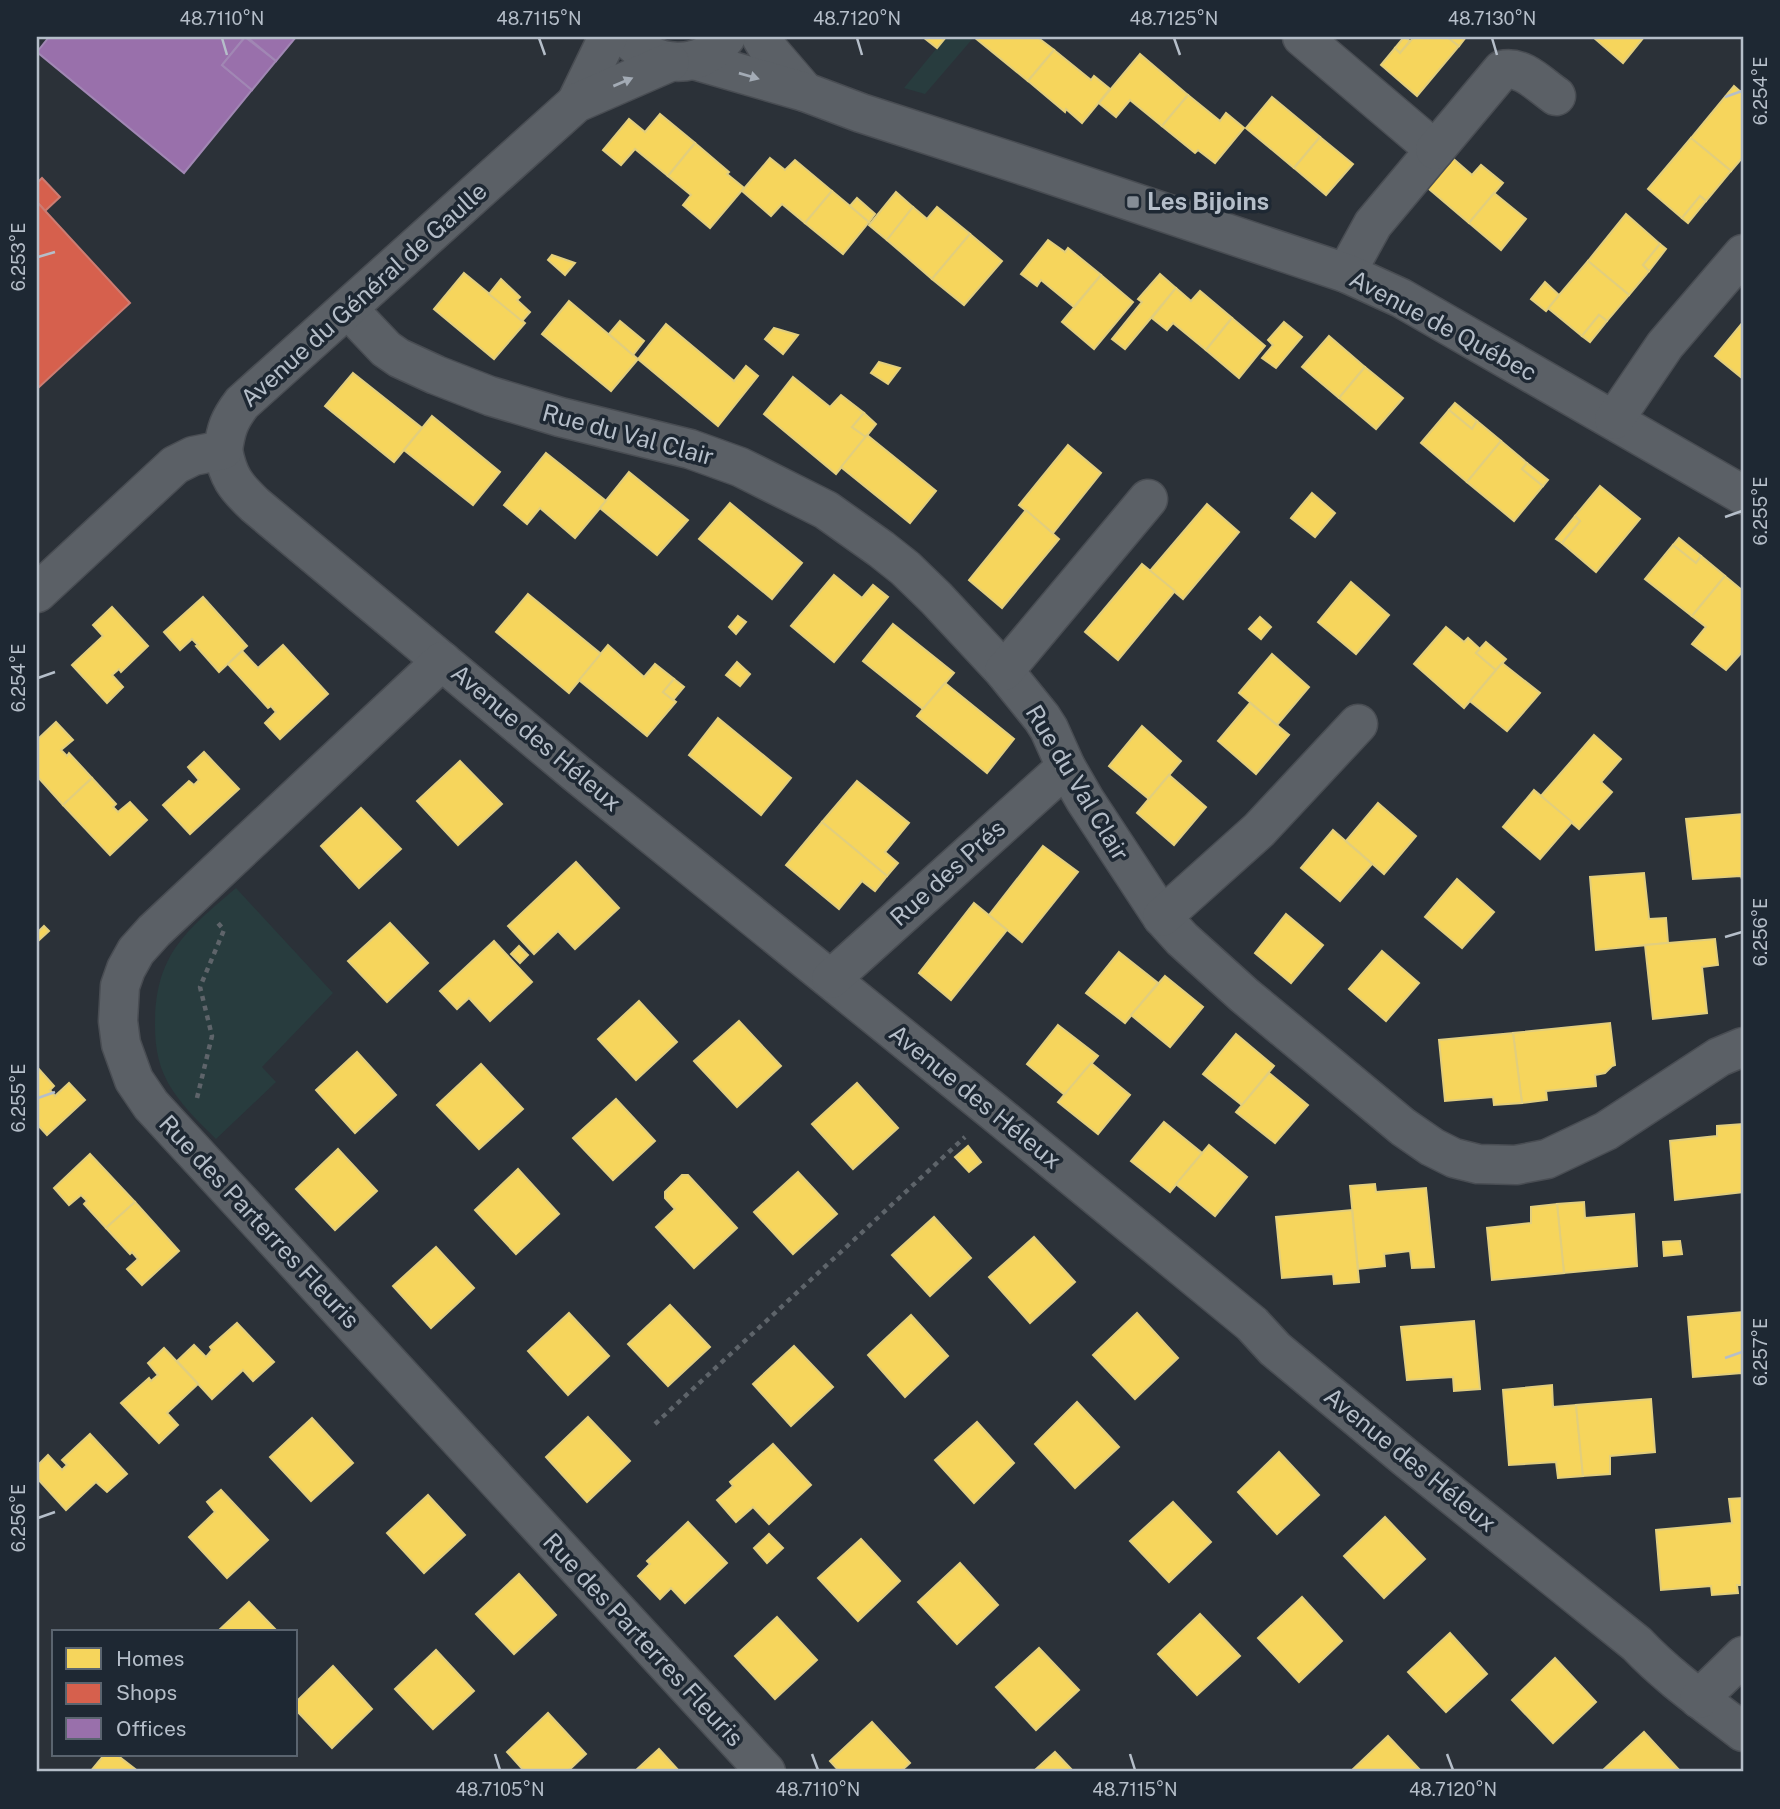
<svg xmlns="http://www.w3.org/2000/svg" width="1780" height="1809" viewBox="0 0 1780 1809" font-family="'Public Sans',sans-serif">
<rect width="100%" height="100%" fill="#2b3138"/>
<!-- green -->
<g fill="#283c3e">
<path d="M946,37H974L925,94L904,88Z"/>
<path d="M236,888L333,993L262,1067L276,1082L216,1139C201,1124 185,1109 173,1091C159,1070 155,1050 155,1025C155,954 186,931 236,888Z"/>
</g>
<!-- homes -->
<g fill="#f6d55c" stroke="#e2ce7d" stroke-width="2">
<path d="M923,37H946L937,48Z"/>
<path d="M974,37H1037L1054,50L1028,81Z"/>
<path d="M1404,37L1410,41L1400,53L1395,48Z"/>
<path d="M1414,37H1447L1459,46L1417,96L1381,65L1395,48L1400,53Z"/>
<path d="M1447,37H1466L1459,46Z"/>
<path d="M1593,37H1644L1623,63Z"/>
<path d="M1054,50L1091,80L1094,76L1110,89L1082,123L1066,109L1065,112L1028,81Z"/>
<path d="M1140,54L1188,95L1162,126L1130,100L1116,117L1099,103Z"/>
<path d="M1734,86L1743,94V157L1731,171L1691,138Z"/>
<path d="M1188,95L1220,121L1226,113L1244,128L1215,163L1198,150L1195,153L1162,126Z"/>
<path d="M1272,97L1320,137L1294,168L1246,128Z"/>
<path d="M660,114L695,143L668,176L635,149L621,165L603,150L629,119L645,132Z"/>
<path d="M1320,137L1353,164L1326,195L1294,168Z"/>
<path d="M1691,138L1731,171L1706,201L1700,196L1682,218L1648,189Z"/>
<path d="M695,143L729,172L727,174L744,188L710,228L683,205L691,195L668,176Z"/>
<path d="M1449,155L1472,175L1481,165L1503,183L1469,223L1423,184Z"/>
<path d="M770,158L785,170L795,160L832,191L805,223L782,204L771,216L742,191Z"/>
<path d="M832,191L869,222L843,254L805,223Z"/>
<path d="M896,192L913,207L887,240L869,225Z"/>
<path d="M1494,193L1526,219L1501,250L1469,223Z"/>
<path d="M1700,196L1706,201L1688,223L1682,218Z"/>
<path d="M857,198L875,214L869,222L850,206Z"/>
<path d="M913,207L927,219L937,207L970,234L932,279L887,240Z"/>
<path d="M1626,214L1660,244L1643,265L1649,271L1629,295L1588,261Z"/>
<path d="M970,234L1002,261L964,305L932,279Z"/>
<path d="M1048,240L1065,252L1068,248L1101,275L1074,307L1041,280L1037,286L1021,274Z"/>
<path d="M1660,244L1666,249L1649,271L1643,265Z"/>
<path d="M552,255L575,263L565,275L548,260Z"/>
<path d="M1588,261L1629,295L1607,321L1599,315L1582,336L1548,308Z"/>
<path d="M464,273L525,323L494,359L434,309Z"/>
<path d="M1160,274L1176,288L1125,349L1112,339L1142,302L1138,299Z"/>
<path d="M1101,275L1133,302L1094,349L1062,322Z"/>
<path d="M501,279L520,297L517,300L530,312L522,321L489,294Z"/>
<path d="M1545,282L1559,295L1546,311L1531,299Z"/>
<path d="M1176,288L1191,301L1200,291L1232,318L1206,350L1173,323L1167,330L1152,318Z"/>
<path d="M569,301L638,359L611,391L542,334Z"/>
<path d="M1599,315L1607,321L1590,342L1582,336Z"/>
<path d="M1232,318L1265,346L1239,378L1206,350Z"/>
<path d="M620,321L644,341L633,355L609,334Z"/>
<path d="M1284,322L1302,337L1276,368L1262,358L1273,345L1268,340Z"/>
<path d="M1743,322V379L1715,356Z"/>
<path d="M666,324L734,381L746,366L758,376L718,426L638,359Z"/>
<path d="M774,328L798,335L783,354L765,339Z"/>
<path d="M1329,336L1365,367L1339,398L1302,367Z"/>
<path d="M879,362L900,368L888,384L871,373Z"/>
<path d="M1365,367L1403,398L1376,429L1339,398Z"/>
<path d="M353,373L422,428L394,462L325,406Z"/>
<path d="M793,377L830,407L841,395L864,413L852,427L866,437L836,474L764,414Z"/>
<path d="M1455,403L1477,421L1472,429L1449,410Z"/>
<path d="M1449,410L1472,429L1477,421L1501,441L1467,482L1421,443Z"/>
<path d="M864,413L876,424L866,437L852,427Z"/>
<path d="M432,416L500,472L473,505L404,450Z"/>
<path d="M867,435L936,491L910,523L841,467Z"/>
<path d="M1501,441L1527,463L1522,469L1543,486L1514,521L1467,482Z"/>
<path d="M1068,445L1101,473L1053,533L1019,505Z"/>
<path d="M546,453L606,501L575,538L540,508L527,524L504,505Z"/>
<path d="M1527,463L1548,480L1543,486L1522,469Z"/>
<path d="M629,472L688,520L657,555L600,508Z"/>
<path d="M1600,486L1640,519L1596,572L1562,543L1580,521L1575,516Z"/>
<path d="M1312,493L1335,513L1315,537L1291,518Z"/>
<path d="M730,503L802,563L772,599L699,539Z"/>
<path d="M1207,504L1239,532L1183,599L1150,571Z"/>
<path d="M1026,510L1059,539L1002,608L969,580Z"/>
<path d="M1575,516L1580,521L1562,543L1556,539Z"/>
<path d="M1679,538L1701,556L1696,563L1673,545Z"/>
<path d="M1673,545L1696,563L1701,556L1725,576L1692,616L1645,579Z"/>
<path d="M1142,564L1175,591L1118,660L1085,632Z"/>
<path d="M834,575L862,598L873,585L888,597L834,662L791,626Z"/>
<path d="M1725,576L1743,591V651L1726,670L1692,644L1706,627L1692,616Z"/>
<path d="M1351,582L1389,615L1356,654L1318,622Z"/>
<path d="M528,594L601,654L569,693L496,632Z"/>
<path d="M203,597L247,646L219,672L196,646L198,645L192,639L180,650L164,632Z"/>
<path d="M112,607L148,646L121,672L119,669L112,675L123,687L107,703L72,665L103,636L93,625Z"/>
<path d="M738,616L746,622L736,634L729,627Z"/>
<path d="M1260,617L1271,627L1261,639L1249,629Z"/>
<path d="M893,624L954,673L923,709L863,661Z"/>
<path d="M1446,627L1464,642L1468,638L1480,649L1476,653L1496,670L1464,708L1414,664Z"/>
<path d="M1486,642L1506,659L1496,670L1476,653Z"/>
<path d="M283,645L328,694L280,739L265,723L276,712L271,706L268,708L228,664L242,651L258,668Z"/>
<path d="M608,645L644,677L655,664L674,679L663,692L676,702L647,736L579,680Z"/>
<path d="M1272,654L1309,687L1277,725L1239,693Z"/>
<path d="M737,662L750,674L740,686L726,675Z"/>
<path d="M1502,663L1540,693L1507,731L1470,701Z"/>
<path d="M674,679L684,687L673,700L663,692Z"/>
<path d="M945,683L1014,739L987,773L917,716Z"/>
<path d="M1250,703L1289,735L1256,774L1218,741Z"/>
<path d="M718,718L791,778L761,815L689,755Z"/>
<path d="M56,722L73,740L61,750L67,756L69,753L92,778L63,805L37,776V740Z"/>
<path d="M1142,726L1181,761L1149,799L1109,766Z"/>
<path d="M1594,735L1621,759L1601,782L1612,792L1579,829L1541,796Z"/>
<path d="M204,752L239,789L190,834L163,805L189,781L194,785L199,780L188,767Z"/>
<path d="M460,761L502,804L458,845L417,801Z"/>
<path d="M1169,775L1206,807L1174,845L1137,813Z"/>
<path d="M92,778L116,804L113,807L118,812L130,802L147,820L110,855L63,805Z"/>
<path d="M857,781L909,823L885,852L898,863L887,876L822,822Z"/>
<path d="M1534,790L1572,822L1540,859L1503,827Z"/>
<path d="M1378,803L1416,836L1384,874L1346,841Z"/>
<path d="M361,808L401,849L359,888L321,846Z"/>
<path d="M1743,814V883L1741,876L1693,879L1686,819Z"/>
<path d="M822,822L887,876L875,891L862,881L839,909L786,865Z"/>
<path d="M1333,830L1372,864L1340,901L1301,868Z"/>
<path d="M1043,846L1078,872L1022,942L989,915Z"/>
<path d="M576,862L619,908L575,949L558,931L534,954L508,926Z"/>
<path d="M1644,873L1649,919L1666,918L1668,943L1596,950L1590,877Z"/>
<path d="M1457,879L1494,912L1462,948L1425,917Z"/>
<path d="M974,903L1007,930L951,1000L919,973Z"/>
<path d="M1286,914L1323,945L1291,983L1255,953Z"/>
<path d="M390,923L428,963L387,1002L348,961Z"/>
<path d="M44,926L49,931L37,942V933Z"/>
<path d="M1715,939L1718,965L1702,967L1707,1013L1653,1019L1645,945Z"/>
<path d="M494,941L532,982L490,1021L469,998L457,1009L440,991Z"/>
<path d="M519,946L528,955L520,963L511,954Z"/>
<path d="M1382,951L1419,983L1386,1021L1349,989Z"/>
<path d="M1119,952L1158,983L1125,1023L1086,993Z"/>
<path d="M1165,976L1203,1007L1170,1047L1131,1015Z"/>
<path d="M639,1001L677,1042L636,1080L598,1039Z"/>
<path d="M739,1021L781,1066L737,1107L694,1061Z"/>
<path d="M1610,1023L1615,1065L1612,1066L1605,1073L1595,1075L1596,1086L1546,1091L1547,1100L1522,1103L1513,1033Z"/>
<path d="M1058,1025L1098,1056L1065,1095L1027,1064Z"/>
<path d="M1513,1033L1522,1103L1494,1105L1493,1097L1445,1101L1439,1040Z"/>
<path d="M1236,1034L1274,1066L1242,1105L1203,1074Z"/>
<path d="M357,1052L396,1095L355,1133L316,1090Z"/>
<path d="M1091,1063L1130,1095L1098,1134L1058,1102Z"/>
<path d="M481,1064L523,1109L479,1149L437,1105Z"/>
<path d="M37,1067L54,1086L50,1090L55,1096L69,1083L85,1100L47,1135L37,1124Z"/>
<path d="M1269,1073L1308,1105L1275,1143L1236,1112Z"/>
<path d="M857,1083L898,1128L853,1169L812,1124Z"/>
<path d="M616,1099L655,1141L613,1180L573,1138Z"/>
<path d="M1164,1122L1202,1153L1170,1192L1131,1161Z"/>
<path d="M1743,1124V1192L1675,1200L1670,1141L1717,1136V1126Z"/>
<path d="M1209,1145L1247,1177L1215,1216L1176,1184Z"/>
<path d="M968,1146L981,1162L969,1172L955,1157Z"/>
<path d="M338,1149L377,1191L335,1230L296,1189Z"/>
<path d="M90,1154L135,1202L106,1228L84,1204L87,1201L81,1195L69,1205L54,1188Z"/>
<path d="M518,1169L559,1214L516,1254L475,1210Z"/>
<path d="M798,1172L837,1214L793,1254L754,1212Z"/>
<path d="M682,1175H688L737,1228L694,1268L656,1227L675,1209L665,1198V1192Z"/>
<path d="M1375,1184L1376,1192L1426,1188L1434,1267L1412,1268L1410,1251L1384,1254L1385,1266L1358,1269L1350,1186Z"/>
<path d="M135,1202L179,1251L142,1285L127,1269L138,1259L132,1252L130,1254L106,1228Z"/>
<path d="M1584,1202L1585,1218L1634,1214L1637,1266L1564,1273L1557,1204Z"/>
<path d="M1557,1204L1564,1273L1492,1280L1487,1228L1531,1223V1207Z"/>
<path d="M1352,1210L1359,1282L1334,1284L1333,1274L1282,1278L1276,1217Z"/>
<path d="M934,1217L971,1258L930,1296L892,1255Z"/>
<path d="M1034,1237L1075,1282L1030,1323L989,1277Z"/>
<path d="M1680,1241L1682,1254L1664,1256L1663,1242Z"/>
<path d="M436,1247L474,1288L431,1328L393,1286Z"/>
<path d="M670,1305L710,1347L668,1386L628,1344Z"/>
<path d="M1743,1312V1382L1742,1373L1693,1377L1688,1317Z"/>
<path d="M569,1313L609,1356L568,1395L528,1351Z"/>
<path d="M1137,1313L1178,1358L1135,1399L1093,1355Z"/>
<path d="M911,1315L948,1356L905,1397L868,1355Z"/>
<path d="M1474,1321L1480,1389L1454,1391L1453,1377L1407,1380L1401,1327Z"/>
<path d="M237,1323L274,1362L253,1381L243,1370L212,1399L177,1361L194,1345L206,1357L212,1350L210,1347Z"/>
<path d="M794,1346L833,1387L791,1426L753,1384Z"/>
<path d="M164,1348L198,1384L167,1413L178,1425L159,1443L121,1403L149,1378L151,1381L158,1375L148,1363Z"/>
<path d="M1552,1385L1553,1407L1576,1405L1583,1476L1558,1478L1556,1462L1509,1465L1503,1390Z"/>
<path d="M1651,1399L1655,1452L1610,1456V1474L1583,1476L1576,1405Z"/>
<path d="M1077,1402L1119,1447L1075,1488L1035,1444Z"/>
<path d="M588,1417L630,1461L587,1502L546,1457Z"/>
<path d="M312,1418L353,1463L311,1501L270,1457Z"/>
<path d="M977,1422L1014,1463L974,1503L935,1460Z"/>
<path d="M90,1434L127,1474L107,1492L96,1482L66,1510L37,1478V1466L48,1455L62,1470L67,1465L62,1460Z"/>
<path d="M773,1444L811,1485L769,1524L753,1507L736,1522L717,1500L733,1486L730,1482Z"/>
<path d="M1279,1452L1319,1495L1277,1534L1238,1492Z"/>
<path d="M221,1490L268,1540L227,1578L189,1537L215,1512L207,1502Z"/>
<path d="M428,1495L465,1535L424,1573L387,1533Z"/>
<path d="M1743,1498V1585H1737L1738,1593L1712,1595L1711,1586L1661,1590L1656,1530L1732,1523L1729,1499Z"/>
<path d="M1173,1502L1211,1542L1169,1582L1130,1541Z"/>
<path d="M1385,1517L1425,1559L1384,1598L1344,1556Z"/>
<path d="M688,1522L727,1563L685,1603L671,1588L660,1599L638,1576L650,1564L647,1561Z"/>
<path d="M769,1534L783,1548L767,1563L754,1548Z"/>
<path d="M861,1539L900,1581L858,1621L818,1578Z"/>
<path d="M960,1563L998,1605L957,1644L918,1602Z"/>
<path d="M519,1574L556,1615L514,1654L476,1614Z"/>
<path d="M1302,1597L1342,1641L1299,1682L1258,1638Z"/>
<path d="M249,1602L278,1632H217Z"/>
<path d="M1200,1614L1240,1656L1197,1695L1158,1654Z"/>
<path d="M777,1617L817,1660L775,1699L735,1656Z"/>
<path d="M1450,1633L1487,1674L1446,1712L1408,1672Z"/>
<path d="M1039,1648L1079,1690L1036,1730L996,1687Z"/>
<path d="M436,1650L474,1691L433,1729L395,1689Z"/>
<path d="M1555,1658L1596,1702L1553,1743L1512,1700Z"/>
<path d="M333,1666L372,1709L332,1748L296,1710V1702Z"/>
<path d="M548,1713L586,1754L567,1772H525L507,1752Z"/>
<path d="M872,1722L910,1763L900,1772H840L830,1761Z"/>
<path d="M1644,1732L1681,1772H1603L1602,1771Z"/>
<path d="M1388,1736L1422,1772H1350Z"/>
<path d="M659,1749L680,1772H634Z"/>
<path d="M1055,1752L1074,1772H1033L1035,1770Z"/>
<path d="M104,1755H117L139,1772H90Z"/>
</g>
<!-- shops -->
<g fill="#d6604d" stroke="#cc7c72" stroke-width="2">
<path d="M42,178L60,197L45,211L37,202V183Z"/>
<path d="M37,202L130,303L37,389Z"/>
</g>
<!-- offices -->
<g fill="#9970ab" stroke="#a187b4" stroke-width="2">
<path d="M49,37H245L222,65L252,90L184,173L37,52Z"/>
<path d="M245,37L276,61L252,90L222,65Z"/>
<path d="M247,37H296L276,61Z"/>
</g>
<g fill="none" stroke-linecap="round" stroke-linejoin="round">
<defs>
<g id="minor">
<path d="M761,37L768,49L805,92"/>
<path d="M1302,37L1435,150L1373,224L1346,273"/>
<path d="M694,60L805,92L861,113L1031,168L1346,273L1401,298L1743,495"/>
<path d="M1435,150L1502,70C1522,65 1540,85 1556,96"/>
<path d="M348,309L386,349L399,358L436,375L490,396L560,417L690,449L740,467L826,510L881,549L905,568L936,598L1004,671L1042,718L1049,729L1066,767L1085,800L1162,917L1182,939L1244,995L1403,1127L1432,1147L1454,1158L1478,1164L1516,1165L1547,1159L1606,1131L1719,1057L1743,1047"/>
<path d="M1614,420L1665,345L1743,254"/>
<path d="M223,450C228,477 235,486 255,505L577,774L993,1111L1252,1324L1275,1349L1406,1458L1637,1644C1668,1677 1707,1704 1743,1732"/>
<path d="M442,661L154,931L136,951L126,969L120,986L118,1021L121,1044L134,1080L151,1105L766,1772"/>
<path d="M1004,671L1148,499"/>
<path d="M1162,917L1259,830L1358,724"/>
<path d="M831,979L1066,767"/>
<path d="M1699,1699L1743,1656"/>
</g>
<g id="tertiary">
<path d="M627,37C653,68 701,72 726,37"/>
<path d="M576,103L608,37"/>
<path d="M37,593L175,465L193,456L223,450C226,429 229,420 242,403L576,103L670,62"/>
</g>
</defs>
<!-- minor casing -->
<use href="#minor" stroke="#494d53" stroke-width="41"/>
<!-- tertiary casing -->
<use href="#tertiary" stroke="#494d53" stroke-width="41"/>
<!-- path -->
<g stroke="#5e646a" stroke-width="4.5" stroke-dasharray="5 5" stroke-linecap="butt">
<path d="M197,1098L212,1036L200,987L224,930L217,922"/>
<path d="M655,1424L965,1137"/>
</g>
<!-- minor -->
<use href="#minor" stroke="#5b6066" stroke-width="38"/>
<!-- tertiary -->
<use href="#tertiary" stroke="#5b6066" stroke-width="38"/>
</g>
<!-- one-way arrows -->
<defs><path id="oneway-solid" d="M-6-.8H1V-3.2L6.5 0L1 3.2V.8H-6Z" transform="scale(1.75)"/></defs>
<g fill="#a3abb5">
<use href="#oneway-solid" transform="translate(749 76) rotate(16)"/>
<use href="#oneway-solid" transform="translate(623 82) rotate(-23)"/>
</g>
<!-- ticks -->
<path fill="none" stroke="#b5bec9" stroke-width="2.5" d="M222,38L227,55M539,38L545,55M857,38L862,55M1174,38L1180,55M1492,38L1497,55M1725,97L1742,91M38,257L55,252M1725,517L1742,511M38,678L55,672M1725,937L1742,932M38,1098L55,1092M1725,1358L1742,1352M38,1518L55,1512M495,1754L500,1770M812,1754L818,1770M1130,1754L1135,1770M1447,1754L1453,1770"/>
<!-- markers -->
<rect fill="#858d96" stroke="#1e2833" stroke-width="2.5" x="1126" y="195" width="14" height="14" rx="3.5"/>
<g text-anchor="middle" stroke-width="7" stroke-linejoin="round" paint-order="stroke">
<!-- poi labels -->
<g font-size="24" font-weight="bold" fill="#b5bec9" stroke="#1e2833" text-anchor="start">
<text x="1147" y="210">Les Bijoins</text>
</g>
<!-- street labels -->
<g font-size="24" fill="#b5bec9" stroke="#1e2833">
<text transform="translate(364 295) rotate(-42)" y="8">Avenue du Général de Gaulle</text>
<text transform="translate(1443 326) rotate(28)" y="8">Avenue de Québec</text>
<text transform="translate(628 435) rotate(15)" y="8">Rue du Val Clair</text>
<text transform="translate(536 738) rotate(40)" y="8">Avenue des Héleux</text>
<text transform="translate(1077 783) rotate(59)" y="8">Rue du Val Clair</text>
<text transform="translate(948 873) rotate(-42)" y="8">Rue des Prés</text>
<text transform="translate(975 1097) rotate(39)" y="8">Avenue des Héleux</text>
<text transform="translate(259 1222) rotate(47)" y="8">Rue des Parterres Fleuris</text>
<text transform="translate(1410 1460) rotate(39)" y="8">Avenue des Héleux</text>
<text transform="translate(643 1640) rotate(47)" y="8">Rue des Parterres Fleuris</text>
</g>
</g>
<!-- border -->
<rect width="1780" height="1809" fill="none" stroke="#1e2833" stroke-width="77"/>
<!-- legend -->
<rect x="52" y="1630" width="245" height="126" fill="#1e2833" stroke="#5a646f" stroke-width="2"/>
<rect x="66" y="1648" width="35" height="21" fill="#f6d55c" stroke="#5a646f" stroke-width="2"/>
<text x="116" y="1666" font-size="21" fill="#b5bec9">Homes</text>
<rect x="66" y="1683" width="35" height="21" fill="#d6604d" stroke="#5a646f" stroke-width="2"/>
<text x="116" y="1700" font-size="21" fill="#b5bec9">Shops</text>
<rect x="66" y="1718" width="35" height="21" fill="#9970ab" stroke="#5a646f" stroke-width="2"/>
<text x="116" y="1736" font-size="21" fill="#b5bec9">Offices</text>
<rect x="38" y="38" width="1704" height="1732" fill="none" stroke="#b5bec9" stroke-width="2.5"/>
<g font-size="18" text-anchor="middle" fill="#b5bec9">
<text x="222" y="25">48.7110°N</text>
<text x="539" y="25">48.7115°N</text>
<text x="857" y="25">48.7120°N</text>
<text x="1174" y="25">48.7125°N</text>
<text x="1492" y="25">48.7130°N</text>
<text transform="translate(1761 91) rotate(-90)" y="6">6.254°E</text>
<text transform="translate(19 257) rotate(-90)" y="6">6.253°E</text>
<text transform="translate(1761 511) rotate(-90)" y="6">6.255°E</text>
<text transform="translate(19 678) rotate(-90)" y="6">6.254°E</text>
<text transform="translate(1761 932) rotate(-90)" y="6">6.256°E</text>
<text transform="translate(19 1098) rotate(-90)" y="6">6.255°E</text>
<text transform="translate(1761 1352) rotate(-90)" y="6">6.257°E</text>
<text transform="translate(19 1518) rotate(-90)" y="6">6.256°E</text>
<text x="500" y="1796">48.7105°N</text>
<text x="818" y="1796">48.7110°N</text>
<text x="1135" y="1796">48.7115°N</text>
<text x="1453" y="1796">48.7120°N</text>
</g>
</svg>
